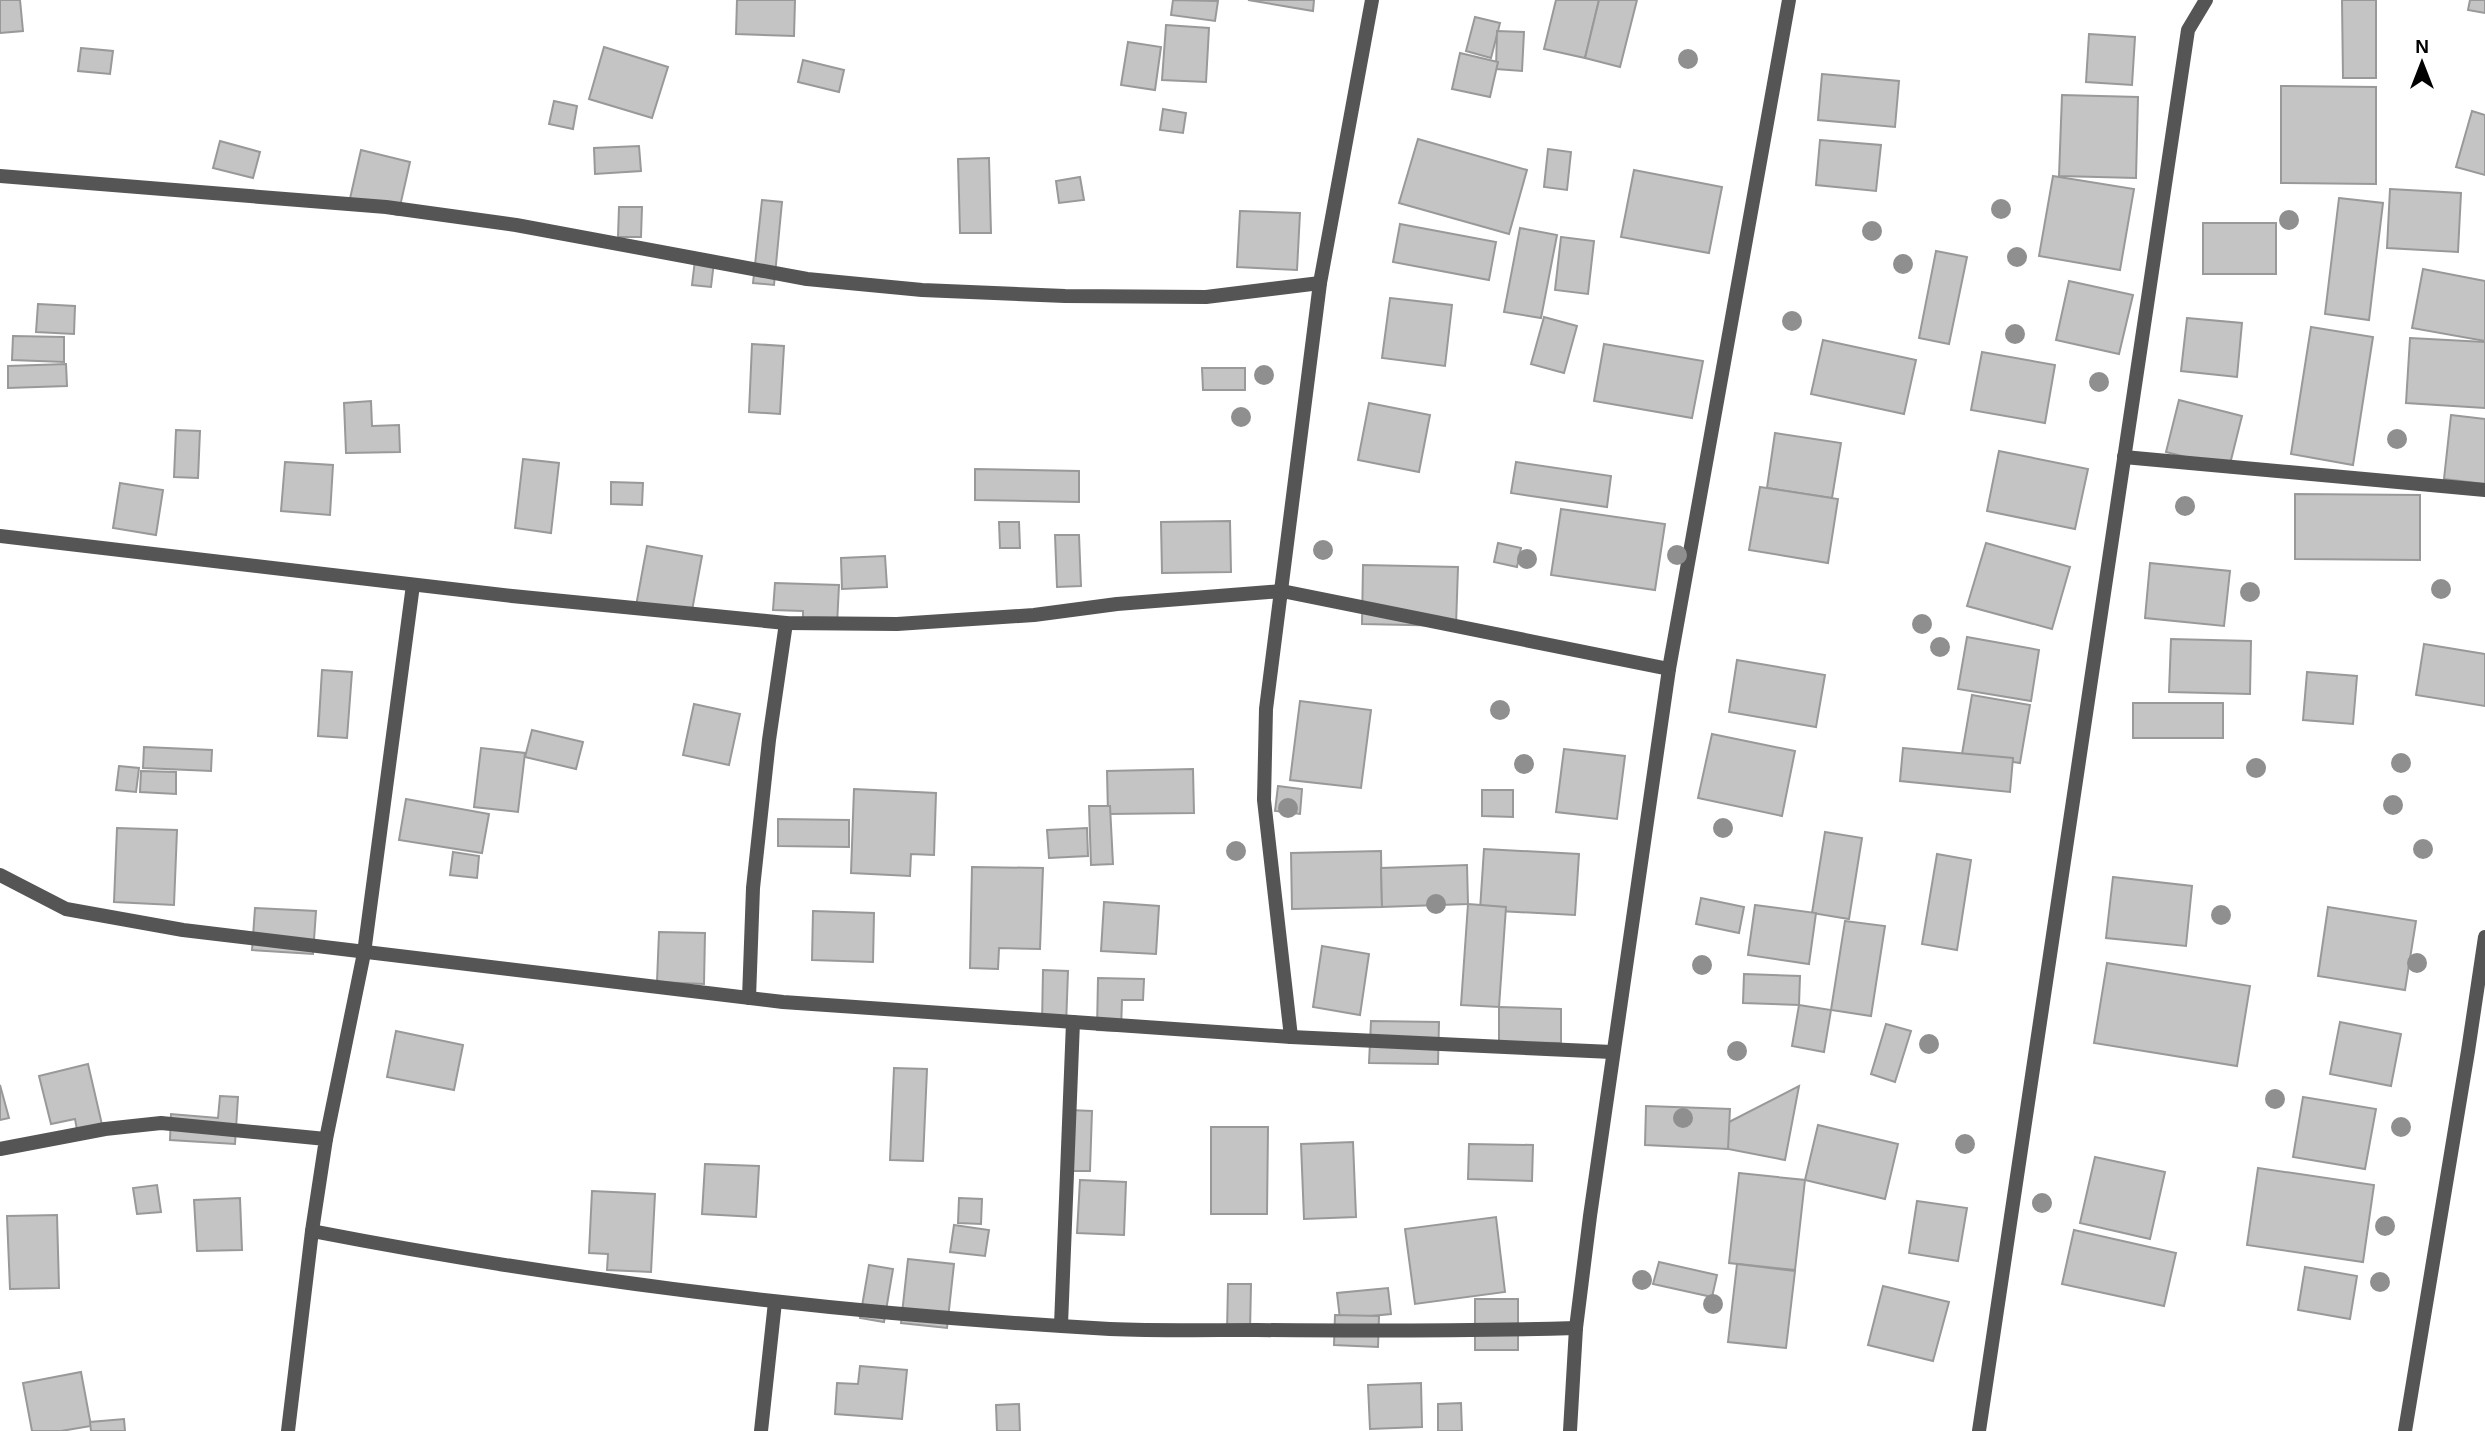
<svg xmlns="http://www.w3.org/2000/svg" width="2485" height="1431" viewBox="0 0 2485 1431" font-family="Arial,sans-serif">
<rect width="100%" height="100%" fill="#fff"/>
<!-- building -->
<g fill="#c4c4c4" stroke="#999" stroke-width="2">
<path d="M0,0H20L23,31L0,33Z"/>
<path d="M737,0H795L794,36L736,34Z"/>
<path d="M1173,0L1218,1L1215,21L1171,15Z"/>
<path d="M1248,0H1314L1313,11Z"/>
<path d="M1556,0H1599L1585,58L1544,49Z"/>
<path d="M1599,0H1637L1620,67L1585,58Z"/>
<path d="M2342,0H2376V78H2343Z"/>
<path d="M2470,0H2485V13L2468,10Z"/>
<path d="M1475,17L1500,23L1491,58L1466,51Z"/>
<path d="M1166,25L1209,28L1206,82L1162,80Z"/>
<path d="M1497,31L1524,32L1522,71L1496,69Z"/>
<path d="M2089,34L2135,37L2132,85L2086,82Z"/>
<path d="M1128,42L1161,47L1155,90L1121,85Z"/>
<path d="M604,47L668,67L652,118L589,99Z"/>
<path d="M81,48L113,51L110,74L78,71Z"/>
<path d="M1460,53L1498,62L1490,97L1452,89Z"/>
<path d="M803,60L844,70L839,92L798,82Z"/>
<path d="M1822,74L1899,81L1895,127L1818,120Z"/>
<path d="M2281,86L2376,87V184L2281,183Z"/>
<path d="M2062,95L2138,97L2136,178L2059,176Z"/>
<path d="M554,101L577,106L573,129L549,124Z"/>
<path d="M1163,109L1186,113L1183,133L1160,130Z"/>
<path d="M2472,111L2485,115V175L2456,167Z"/>
<path d="M1418,139L1527,170L1509,234L1399,203Z"/>
<path d="M1820,140L1881,145L1876,191L1816,185Z"/>
<path d="M220,141L260,152L253,178L213,168Z"/>
<path d="M639,146L641,171L595,174L594,148Z"/>
<path d="M1548,149L1571,152L1567,190L1544,187Z"/>
<path d="M361,150L410,162L398,215L349,203Z"/>
<path d="M989,158L991,233H960L958,159Z"/>
<path d="M1634,170L1722,187L1709,253L1621,237Z"/>
<path d="M2053,176L2134,189L2120,270L2039,256Z"/>
<path d="M1080,177L1084,200L1059,203L1056,181Z"/>
<path d="M2390,189L2461,193L2458,252L2387,248Z"/>
<path d="M2339,198L2383,203L2369,320L2325,314Z"/>
<path d="M762,200L782,202L774,285L753,283Z"/>
<path d="M619,207H642L641,237H618Z"/>
<path d="M1240,211L1300,213L1297,270L1237,267Z"/>
<rect x="2203" y="223" width="73" height="51"/>
<path d="M1400,224L1496,242L1489,280L1393,262Z"/>
<path d="M1520,228L1557,235L1541,318L1504,312Z"/>
<path d="M1561,237L1594,241L1588,294L1555,290Z"/>
<path d="M1936,251L1967,257L1949,344L1919,338Z"/>
<path d="M695,260L714,262L711,287L692,285Z"/>
<path d="M2423,269L2485,281V341L2412,328Z"/>
<path d="M2069,281L2133,295L2119,354L2056,340Z"/>
<path d="M1390,298L1452,305L1445,366L1382,358Z"/>
<path d="M38,304L75,306L74,334L36,332Z"/>
<path d="M1544,317L1577,326L1564,373L1531,364Z"/>
<path d="M2187,318L2242,323L2237,377L2181,371Z"/>
<path d="M2311,327L2373,337L2353,465L2291,454Z"/>
<path d="M13,336L64,337V362L12,360Z"/>
<path d="M2410,338L2485,342V408L2406,403Z"/>
<path d="M1823,340L1916,360L1904,414L1811,394Z"/>
<path d="M752,344L784,346L780,414L749,412Z"/>
<path d="M1604,344L1703,361L1692,418L1594,401Z"/>
<path d="M1982,352L2055,365L2045,423L1971,410Z"/>
<path d="M66,364L67,386L8,388V366Z"/>
<path d="M1202,368H1245V390H1203Z"/>
<path d="M2179,400L2242,416L2229,468L2166,452Z"/>
<path d="M371,401L372,426L399,425L400,452L346,453L344,403Z"/>
<path d="M1369,403L1430,415L1419,472L1358,460Z"/>
<path d="M2451,415L2485,419V484L2444,479Z"/>
<path d="M176,430L200,431L198,478L174,477Z"/>
<path d="M1775,433L1841,443L1832,498L1767,488Z"/>
<path d="M1999,451L2088,469L2075,529L1987,511Z"/>
<path d="M523,459L559,463L551,533L515,528Z"/>
<path d="M285,462L333,465L330,515L281,511Z"/>
<path d="M1516,462L1611,476L1607,507L1511,493Z"/>
<path d="M975,469L1079,471V502L975,500Z"/>
<path d="M611,482L643,483L642,505L611,504Z"/>
<path d="M120,483L163,490L156,535L113,528Z"/>
<path d="M1760,487L1838,499L1828,563L1749,550Z"/>
<path d="M2295,494L2420,495V560L2295,559Z"/>
<path d="M1561,509L1665,524L1655,590L1551,575Z"/>
<path d="M1230,521L1231,572L1162,573L1161,522Z"/>
<path d="M999,522H1019L1020,548H1000Z"/>
<path d="M1055,535H1079L1081,586L1057,587Z"/>
<path d="M1498,543L1521,548L1517,567L1494,562Z"/>
<path d="M1986,543L2070,567L2052,629L1967,606Z"/>
<path d="M647,546L702,556L691,616L636,606Z"/>
<path d="M885,556L887,587L842,589L841,558Z"/>
<path d="M2150,563L2230,571L2224,626L2145,618Z"/>
<path d="M1363,565L1458,567L1456,626L1362,624Z"/>
<path d="M775,583L839,585L837,625L803,624V611L773,610Z"/>
<path d="M1967,637L2039,650L2031,701L1958,689Z"/>
<path d="M2171,639L2251,641L2250,694L2169,692Z"/>
<path d="M2424,644L2485,654V706L2416,695Z"/>
<path d="M1737,660L1825,675L1816,727L1729,712Z"/>
<path d="M322,670L352,672L347,738L318,736Z"/>
<path d="M2307,672L2357,676L2353,724L2303,720Z"/>
<path d="M1972,695L2030,705L2020,763L1962,754Z"/>
<path d="M1300,701L1371,710L1361,788L1290,780Z"/>
<rect x="2133" y="703" width="90" height="35"/>
<path d="M694,704L740,714L729,765L683,755Z"/>
<path d="M532,730L583,742L576,769L525,757Z"/>
<path d="M1712,734L1795,751L1782,816L1698,798Z"/>
<path d="M144,747L212,750L211,771L143,768Z"/>
<path d="M481,748L525,753L518,812L474,807Z"/>
<path d="M1903,748L2013,758L2010,792L1900,781Z"/>
<path d="M1564,749L1625,756L1617,819L1556,812Z"/>
<path d="M119,766L139,768L136,792L116,790Z"/>
<path d="M1193,769L1194,813L1108,814L1107,771Z"/>
<path d="M141,771L176,772V794L140,792Z"/>
<path d="M1278,786L1302,789L1300,814L1275,811Z"/>
<path d="M854,789L936,793L934,855L911,854L910,876L851,873Z"/>
<path d="M1482,790H1513V817L1482,816Z"/>
<path d="M406,799L489,814L482,853L399,840Z"/>
<path d="M1089,806H1110L1113,864L1091,865Z"/>
<path d="M778,819L849,820V847L778,846Z"/>
<path d="M117,828L177,830L174,905L114,902Z"/>
<path d="M1087,828L1088,856L1049,858L1047,830Z"/>
<path d="M1825,832L1862,838L1849,919L1812,913Z"/>
<path d="M1484,849L1579,854L1575,915L1480,910Z"/>
<path d="M1381,851L1382,907L1292,909L1291,853Z"/>
<path d="M453,852L479,856L477,878L450,875Z"/>
<path d="M1937,854L1971,860L1957,950L1922,944Z"/>
<path d="M1467,865L1468,904L1382,907L1381,868Z"/>
<path d="M972,867L1043,868L1040,949L999,948L998,969L970,968Z"/>
<path d="M2113,877L2192,886L2186,946L2106,938Z"/>
<path d="M1701,898L1744,907L1739,933L1696,924Z"/>
<path d="M1104,902L1159,906L1156,954L1101,951Z"/>
<path d="M1468,904L1506,907L1499,1007L1461,1005Z"/>
<path d="M1755,905L1816,913L1809,964L1748,955Z"/>
<path d="M2328,907L2416,921L2405,990L2318,976Z"/>
<path d="M255,908L316,911L313,954L252,950Z"/>
<path d="M813,911L874,913L873,962L812,960Z"/>
<path d="M1845,921L1885,926L1871,1016L1831,1010Z"/>
<path d="M659,932L705,933L704,984L657,982Z"/>
<path d="M1322,946L1369,954L1360,1015L1313,1007Z"/>
<path d="M2107,963L2250,986L2237,1066L2094,1043Z"/>
<path d="M1043,970L1068,971L1066,1026L1042,1025Z"/>
<path d="M1744,974L1800,976L1799,1005L1743,1003Z"/>
<path d="M1098,978L1144,979L1143,1000H1122L1121,1031L1097,1030Z"/>
<path d="M1799,1005L1831,1010L1824,1052L1792,1046Z"/>
<path d="M1499,1007L1561,1009V1043L1499,1042Z"/>
<path d="M1371,1021L1439,1022L1438,1064L1369,1063Z"/>
<path d="M2340,1022L2401,1034L2391,1086L2330,1074Z"/>
<path d="M1886,1024L1911,1031L1895,1082L1871,1074Z"/>
<path d="M396,1031L463,1045L454,1090L387,1077Z"/>
<path d="M88,1064L103,1129L78,1135L75,1119L51,1124L39,1076Z"/>
<path d="M894,1068L927,1069L923,1161L890,1160Z"/>
<path d="M0,1085L9,1118L0,1120Z"/>
<path d="M1799,1086L1785,1160L1723,1148L1729,1122Z"/>
<path d="M220,1096L238,1097L235,1144L170,1140L171,1114L218,1118Z"/>
<path d="M2303,1097L2376,1109L2365,1169L2293,1157Z"/>
<path d="M1646,1106L1730,1109L1728,1149L1645,1145Z"/>
<path d="M1069,1110L1092,1111L1090,1171H1066Z"/>
<path d="M1818,1125L1898,1144L1885,1199L1805,1180Z"/>
<path d="M1211,1127H1268L1267,1214H1211Z"/>
<path d="M1353,1142L1356,1217L1304,1219L1301,1144Z"/>
<path d="M1469,1144L1533,1145L1532,1181L1468,1179Z"/>
<path d="M2095,1157L2165,1172L2150,1239L2080,1223Z"/>
<path d="M705,1164L759,1166L756,1217L702,1214Z"/>
<path d="M2258,1168L2374,1185L2363,1262L2247,1245Z"/>
<path d="M1739,1173L1805,1180L1795,1270L1729,1263Z"/>
<path d="M1080,1180L1126,1182L1124,1235L1077,1233Z"/>
<path d="M157,1185L161,1212L137,1214L133,1188Z"/>
<path d="M592,1191L655,1194L651,1272L607,1270L608,1254L589,1253Z"/>
<path d="M240,1198L242,1250L197,1251L194,1200Z"/>
<path d="M959,1198L982,1199L981,1224L958,1223Z"/>
<path d="M1917,1201L1967,1208L1958,1261L1909,1253Z"/>
<path d="M57,1215L59,1288L10,1289L7,1216Z"/>
<path d="M1496,1217L1505,1292L1415,1304L1405,1229Z"/>
<path d="M954,1225L989,1230L985,1256L950,1252Z"/>
<path d="M2074,1230L2176,1253L2164,1306L2062,1284Z"/>
<path d="M908,1259L954,1264L947,1328L901,1323Z"/>
<path d="M1659,1262L1717,1275L1712,1297L1653,1284Z"/>
<path d="M1737,1264L1795,1271L1786,1348L1728,1342Z"/>
<path d="M869,1265L893,1269L884,1322L860,1318Z"/>
<path d="M2305,1267L2357,1276L2350,1319L2298,1310Z"/>
<path d="M1228,1284H1251L1250,1332H1227Z"/>
<path d="M1883,1286L1949,1302L1933,1361L1868,1345Z"/>
<path d="M1388,1288L1391,1314L1340,1319L1337,1293Z"/>
<rect x="1475" y="1299" width="43" height="51"/>
<path d="M1335,1315L1379,1316L1378,1347L1334,1345Z"/>
<path d="M860,1366L907,1370L902,1419L835,1414L837,1383L858,1384Z"/>
<path d="M81,1372L91,1426L61,1431H32L23,1383Z"/>
<path d="M1421,1383L1422,1427L1370,1429L1368,1385Z"/>
<path d="M1461,1403L1462,1431H1438V1404Z"/>
<path d="M1019,1404L1020,1431H997L996,1405Z"/>
<path d="M124,1419L125,1431H91L90,1422Z"/>
</g>
<g fill="none" stroke-linecap="round" stroke-linejoin="round">
<!-- minor -->
<g stroke="#555" stroke-width="14">
<path d="M0,176L386,207L516,225L807,279L922,290L1065,296L1206,297L1320,283"/>
<path d="M2124,457L2485,490"/>
<path d="M0,536L512,596L786,623L897,624L1034,615L1117,604L1282,591L1669,669"/>
<path d="M0,875L66,909L183,930L783,1002L1291,1037L1612,1052"/>
<path d="M749,998L753,888L769,740L786,623"/>
<path d="M1291,1037L1264,800L1266,709L1320,283L1372,0"/>
<path d="M326,1139L364,953L413,585"/>
<path d="M0,1149L105,1129L161,1123L326,1139L312,1231L288,1431"/>
<path d="M312,1231C575,1282 842,1314 1110,1329C1159,1331 1208,1330 1257,1330C1363,1331 1469,1331 1576,1328"/>
<path d="M1061,1325L1073,1022"/>
<path d="M761,1431L775,1302"/>
<path d="M1570,1431L1576,1328L1590,1216L1669,669L1789,0"/>
<path d="M1979,1431L2188,30L2206,0"/>
<path d="M2405,1431L2468,1051L2485,937"/>
</g>
</g>
<!-- trees -->
<g fill="#8f8f8f">
<circle cx="1688" cy="59" r="10"/>
<circle cx="2001" cy="209" r="10"/>
<circle cx="2289" cy="220" r="10"/>
<circle cx="1872" cy="231" r="10"/>
<circle cx="2017" cy="257" r="10"/>
<circle cx="1903" cy="264" r="10"/>
<circle cx="1792" cy="321" r="10"/>
<circle cx="2015" cy="334" r="10"/>
<circle cx="1264" cy="375" r="10"/>
<circle cx="2099" cy="382" r="10"/>
<circle cx="1241" cy="417" r="10"/>
<circle cx="2397" cy="439" r="10"/>
<circle cx="2185" cy="506" r="10"/>
<circle cx="1323" cy="550" r="10"/>
<circle cx="1677" cy="555" r="10"/>
<circle cx="1527" cy="559" r="10"/>
<circle cx="2441" cy="589" r="10"/>
<circle cx="2250" cy="592" r="10"/>
<circle cx="1922" cy="624" r="10"/>
<circle cx="1940" cy="647" r="10"/>
<circle cx="1500" cy="710" r="10"/>
<circle cx="2401" cy="763" r="10"/>
<circle cx="1524" cy="764" r="10"/>
<circle cx="2256" cy="768" r="10"/>
<circle cx="2393" cy="805" r="10"/>
<circle cx="1288" cy="808" r="10"/>
<circle cx="1723" cy="828" r="10"/>
<circle cx="2423" cy="849" r="10"/>
<circle cx="1236" cy="851" r="10"/>
<circle cx="1436" cy="904" r="10"/>
<circle cx="2221" cy="915" r="10"/>
<circle cx="2417" cy="963" r="10"/>
<circle cx="1702" cy="965" r="10"/>
<circle cx="1929" cy="1044" r="10"/>
<circle cx="1737" cy="1051" r="10"/>
<circle cx="2275" cy="1099" r="10"/>
<circle cx="1683" cy="1118" r="10"/>
<circle cx="2401" cy="1127" r="10"/>
<circle cx="1965" cy="1144" r="10"/>
<circle cx="2042" cy="1203" r="10"/>
<circle cx="2385" cy="1226" r="10"/>
<circle cx="1642" cy="1280" r="10"/>
<circle cx="2380" cy="1282" r="10"/>
<circle cx="1713" cy="1304" r="10"/>
</g>
<!-- north arrow -->
<g transform="translate(2422 63)" stroke="#ffffff" stroke-width="5" paint-order="stroke">
<path d="M0-5L12 26L0 18L-12 26Z" fill="#000000"/>
<text y="-10" font-size="19" font-weight="bold" text-anchor="middle" fill="#000000">N</text>
</g>
</svg>
